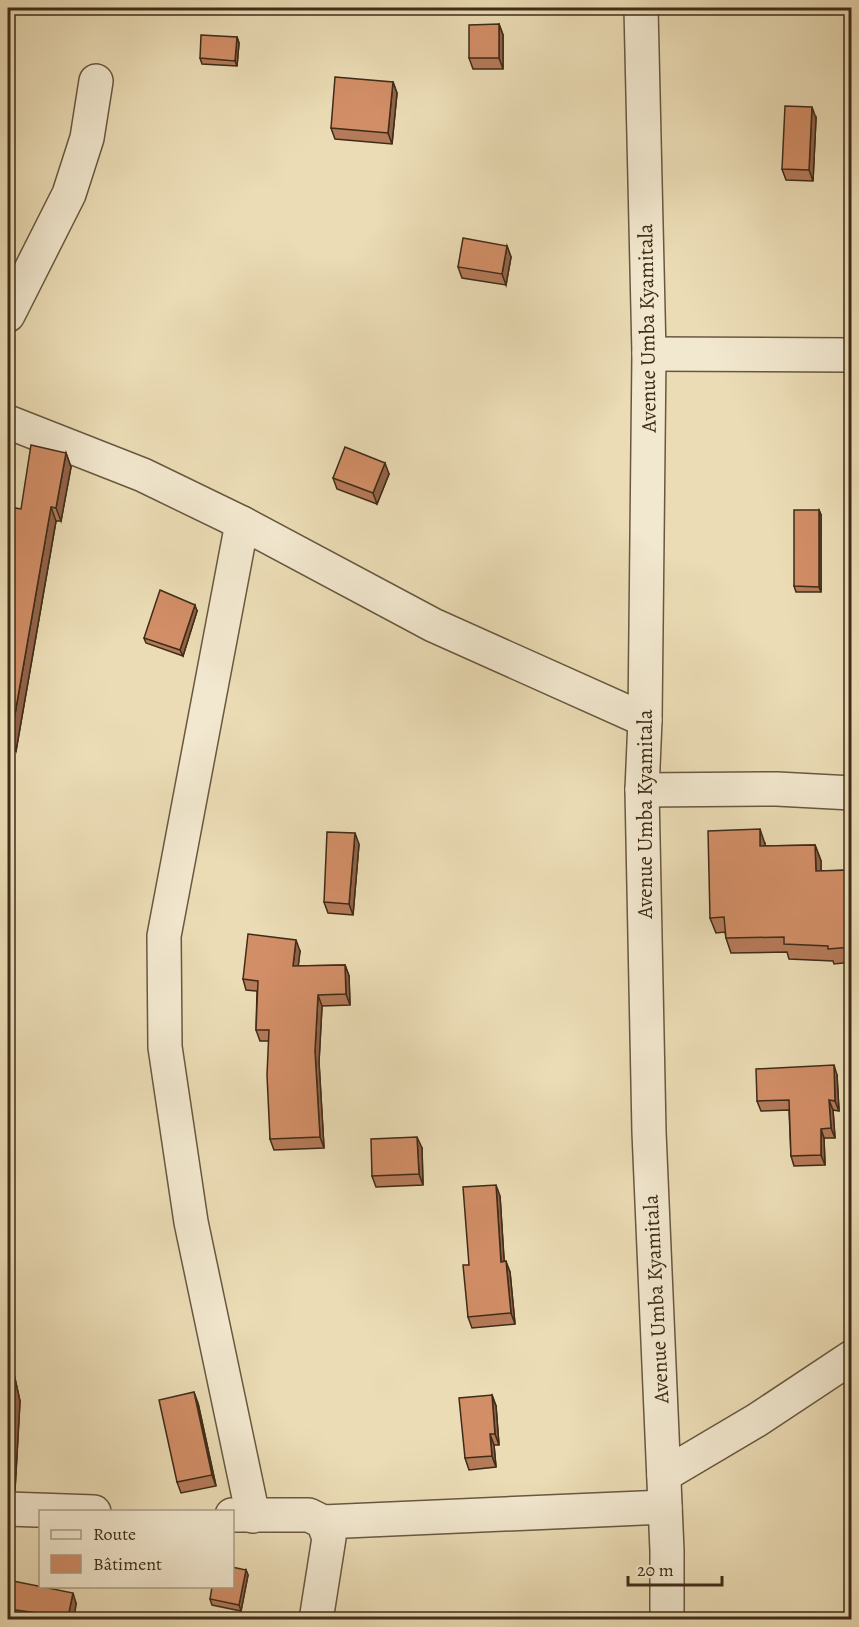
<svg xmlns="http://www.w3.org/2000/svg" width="859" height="1627" viewBox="0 0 859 1627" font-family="Alegreya,serif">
<rect width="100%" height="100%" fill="#ebdcb5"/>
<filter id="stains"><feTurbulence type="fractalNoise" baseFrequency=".00333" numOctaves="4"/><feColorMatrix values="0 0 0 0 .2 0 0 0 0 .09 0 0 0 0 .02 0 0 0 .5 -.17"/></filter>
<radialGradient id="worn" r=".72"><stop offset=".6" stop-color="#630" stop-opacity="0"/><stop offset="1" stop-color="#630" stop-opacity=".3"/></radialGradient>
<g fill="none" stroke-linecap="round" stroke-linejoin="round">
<defs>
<g id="minor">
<path d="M641,8L649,354L645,720L642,790L649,1132L667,1551V1620"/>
<path d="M8,315L69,194L87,138L96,81"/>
<path d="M649,354L852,355"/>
<path d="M8,422L143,475L242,523L433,625L645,720"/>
<path d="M242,523L164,936L165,1047L191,1222L253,1516"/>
<path d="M642,790L777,789L852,793"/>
<path d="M664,1475L757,1420L852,1357"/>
<path d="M8,1509L94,1512"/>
<path d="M232,1515H309L323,1522L329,1538L316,1620"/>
<path d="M323,1522L665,1507"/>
</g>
</defs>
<!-- minor casing -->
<use href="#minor" stroke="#69583f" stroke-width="36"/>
<!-- minor -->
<use href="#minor" stroke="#f2e8cf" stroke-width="33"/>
</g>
<!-- wall -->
<g fill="#b57a59" stroke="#3e2c18" stroke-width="1.5">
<path d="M499,24L503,35V69H473L469,58Z"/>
<path d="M237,37L239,43L237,66L202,64L200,58Z"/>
<path d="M393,82L397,93L392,144L335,139L331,128Z"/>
<path d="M816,118L813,181L786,180L782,169Z"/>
<path d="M507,246L511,257L506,285L462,278L458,267Z"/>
<path d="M66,453L71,467L61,521H56L16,751L8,749V581L9,572H8V507L21,509Z"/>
<path d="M389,474L377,504L337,489L333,478Z"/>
<path d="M819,510L821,515V592H796L794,586Z"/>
<path d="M197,611L183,656L146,643L144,638Z"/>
<path d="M359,844L353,915L328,913L324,902Z"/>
<path d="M765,844V846L815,845L821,861V871L852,870V962L834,964L833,961L789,959L787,952L731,953L726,938L725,932L716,933L710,918Z"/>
<path d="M300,951L298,966L345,965L349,976L350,1005L322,1006L319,1062L324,1148L274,1150L270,1139L269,1041H260L256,1030L257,991L246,990L243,979Z"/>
<path d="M837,1075L839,1111L833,1110L835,1138H824L825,1165L794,1166L791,1156L789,1110L761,1111L757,1101Z"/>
<path d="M422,1148L423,1185L376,1187L372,1176Z"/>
<path d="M500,1196L504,1261L510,1272L515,1324L472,1328L468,1317L469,1265Z"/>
<path d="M8,1347L20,1401L15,1490H8Z"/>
<path d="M492,1395L496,1406L499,1445H494L496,1467L469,1470L465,1458Z"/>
<path d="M198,1403L216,1486L181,1493L177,1482Z"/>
<path d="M246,1570L248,1575L241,1611L212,1605L210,1599Z"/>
<path d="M8,1580L76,1603L74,1620L8,1619Z"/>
</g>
<!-- shaded-wall -->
<g fill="#936348" stroke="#3e2c18" stroke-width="1.5">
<path d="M499,24L503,35V69L499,58Z"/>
<path d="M237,37L239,43L237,66L235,61Z"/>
<path d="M12,71L14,76L9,116L8,113V104Z"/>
<path d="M393,82L397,93L392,144L388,133Z"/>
<path d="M812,107L816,118L813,181L809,170Z"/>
<path d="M507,246L511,257L506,285L502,274Z"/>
<path d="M66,453L71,467L61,521L56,508Z"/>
<path d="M385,463L389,474L377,504L373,493Z"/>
<path d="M51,507L56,521L16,751L11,737Z"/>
<path d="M819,510L821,515V592L819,587Z"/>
<path d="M195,605L197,611L183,656L180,650Z"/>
<path d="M760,829L765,844L766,861L760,846Z"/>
<path d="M355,833L359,844L353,915L349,904Z"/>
<path d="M815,845L821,861V886L816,871Z"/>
<path d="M296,940L300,951L297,977L293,966Z"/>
<path d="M345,965L349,976L350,1005L346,994Z"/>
<path d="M318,995L322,1006L319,1062L324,1148L320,1137L315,1051Z"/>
<path d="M834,1065L837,1075L839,1111L835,1101Z"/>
<path d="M829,1100L833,1110L835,1138L831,1128Z"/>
<path d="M821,1129L824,1138L825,1165L821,1155Z"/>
<path d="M417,1137L422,1148L423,1185L419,1174Z"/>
<path d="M496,1185L500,1196L505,1273L501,1262Z"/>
<path d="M506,1261L510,1272L515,1324L511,1313Z"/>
<path d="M8,1347L20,1401L15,1490L10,1478Z"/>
<path d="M194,1392L198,1403L216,1486L212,1475Z"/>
<path d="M492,1395L496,1406L499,1445L495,1434Z"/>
<path d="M490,1434L494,1445L496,1467L492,1456Z"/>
<path d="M246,1570L248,1575L241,1611L239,1605Z"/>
<path d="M73,1593L76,1603L74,1620H69L68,1617Z"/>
</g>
<!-- building -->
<g fill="#d28e67" stroke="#3e2c18" stroke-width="1.5">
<path d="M499,24V58H469V25Z"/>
<path d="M201,35L237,37L235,61L200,58Z"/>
<path d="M8,70L12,71L8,104Z"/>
<path d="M335,77L393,82L388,133L331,128Z"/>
<path d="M785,106L812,107L809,170L782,169Z"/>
<path d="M463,238L507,246L502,274L458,267Z"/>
<path d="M31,445L66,453L56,508L51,507L11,737L8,736V581L11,560L8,559V507L21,509Z"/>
<path d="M345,447L385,463L373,493L333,478Z"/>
<path d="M794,510H819V587L794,586Z"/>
<path d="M160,590L195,605L180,650L144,638Z"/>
<path d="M760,829V846L815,845L816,871L852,870V947L828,949V946L784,944V937L726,938L724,917L710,918L708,831Z"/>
<path d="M327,832L355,833L349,904L324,902Z"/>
<path d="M248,934L296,940L293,966L345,965L346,994L318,995L315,1051L320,1137L270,1139L267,1075L269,1030H256L258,981L243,979Z"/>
<path d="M834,1065L835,1101L829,1100L831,1128L821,1129V1155L791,1156L789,1100L757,1101L756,1069Z"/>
<path d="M417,1137L419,1174L372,1176L371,1139Z"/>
<path d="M496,1185L501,1262L506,1261L511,1313L468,1317L463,1265H469L463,1187Z"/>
<path d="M8,1355L15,1388L10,1478H8Z"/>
<path d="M194,1392L212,1475L177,1482L159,1400Z"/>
<path d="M492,1395L495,1434H490L492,1456L465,1458L459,1398Z"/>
<path d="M232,1567L246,1570L239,1605L210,1599L212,1587H232Z"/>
<path d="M8,1580L73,1593L68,1617L8,1609Z"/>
</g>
<g text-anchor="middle" stroke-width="4.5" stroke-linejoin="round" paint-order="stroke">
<!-- street labels -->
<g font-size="21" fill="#3e2c18" stroke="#f2e8cf">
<text transform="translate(647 328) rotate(-91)" y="7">Avenue Umba Kyamitala</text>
<text transform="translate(645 814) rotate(-90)" y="7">Avenue Umba Kyamitala</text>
<text transform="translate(656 1299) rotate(-93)" y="7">Avenue Umba Kyamitala</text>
</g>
</g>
<!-- margin -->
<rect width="859" height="1627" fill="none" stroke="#ebdcb5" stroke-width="30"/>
<rect x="9" y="9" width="841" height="1609" fill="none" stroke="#3e2c18" stroke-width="3"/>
<rect x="15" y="15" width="829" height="1597" fill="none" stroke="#3e2c18" stroke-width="1.5"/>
<!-- legend -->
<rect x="39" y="1510" width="195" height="78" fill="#f2e8cf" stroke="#aa9d86" stroke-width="1.5"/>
<rect x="51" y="1530" width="30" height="9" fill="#f2e8cf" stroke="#aa9d86" stroke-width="1.5"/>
<text x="93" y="1540" font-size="18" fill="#3e2c18">Route</text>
<rect x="51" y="1555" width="30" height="18" fill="#d28e67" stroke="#aa9d86" stroke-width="1.5"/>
<text x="93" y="1570" font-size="18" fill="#3e2c18">Bâtiment</text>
<!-- scale -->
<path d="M628 1576v9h94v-9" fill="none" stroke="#3e2c18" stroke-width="3"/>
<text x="637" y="1576" font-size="18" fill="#3e2c18" stroke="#f2e8cf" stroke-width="4.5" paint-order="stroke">20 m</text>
<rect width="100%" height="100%" filter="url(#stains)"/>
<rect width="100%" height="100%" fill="url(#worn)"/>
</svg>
